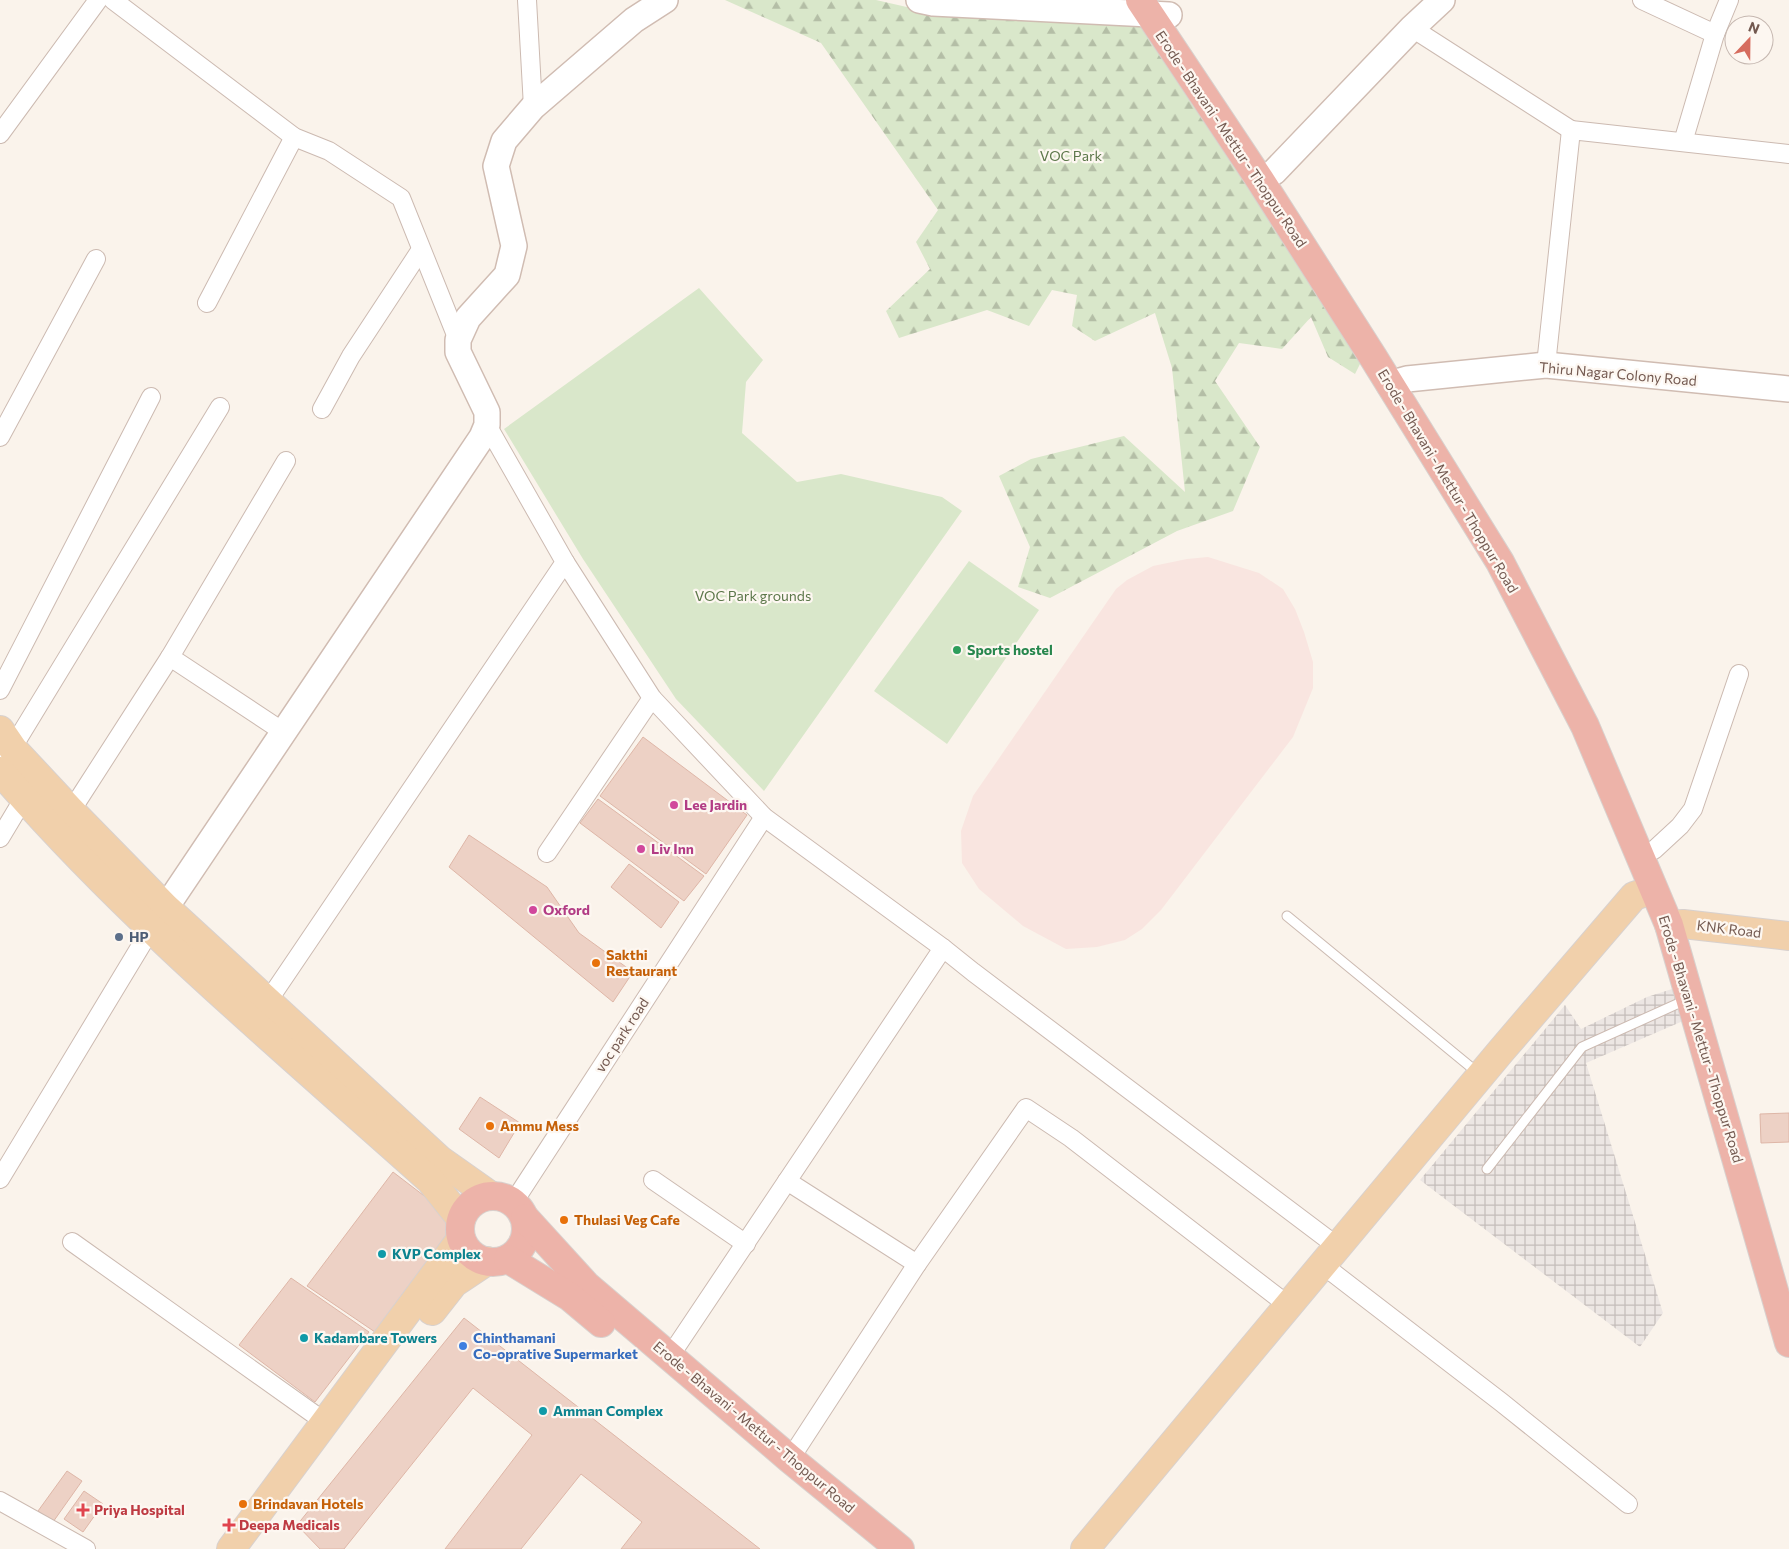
<svg xmlns="http://www.w3.org/2000/svg" width="1789" height="1549" viewBox="0 0 1789 1549" font-family="Commissioner,sans-serif">
<defs>
<pattern id="industrial-grid" width="8" height="8" patternUnits="userSpaceOnUse" patternTransform="scale(1.25)"><rect width="8" height="8" fill="#ece6e3"/><path d="M0 4h8M4 0v8" fill="none" stroke="#c4bdba"/></pattern>
<pattern id="forest-firs" width="22" height="20" patternUnits="userSpaceOnUse" patternTransform="scale(1.25)"><rect width="22" height="20" fill="#d9e7ca"/><path d="M5 1l3.5 6h-7zM16 11l3.5 6h-7z" fill="#b4bea6"/></pattern>
</defs>
<rect width="100%" height="100%" fill="#faf3eb"/>
<!-- commercial -->
<path fill="#f9e5e0" d="M1208,557L1259,573L1283,589L1295,609L1304,632L1313,662V688L1293,737L1161,910L1142,929L1125,940L1097,947L1066,949L1023,926L979,889L962,863L961,831L973,796L1116,589L1127,580L1153,566L1187,559Z"/>
<!-- industrial -->
<path fill="url(#industrial-grid)" d="M1672,989L1683,1021L1586,1063L1663,1313L1640,1347L1420,1180L1565,1005L1581,1029L1647,997Z"/>
<!-- green -->
<g fill="#d9e7ca">
<path d="M699,288L763,360L746,382L742,433L797,482L841,474L942,497L962,511L764,791L676,699L583,559L504,429Z"/>
<path d="M969,561L1039,610L947,744L874,691Z"/>
</g>
<!-- forest -->
<path fill="url(#forest-firs)" d="M725,0H876L933,13L1147,24L1363,358L1355,374L1328,357L1311,317L1282,349L1239,343L1215,381L1260,447L1233,511L1177,531L1050,598L1018,587L1030,547L999,476L1031,459L1124,436L1185,492L1172,368L1155,313L1095,341L1072,326L1077,295L1052,290L1029,326L987,310L899,338L886,311L930,269L916,242L938,210L821,43Z"/>
<!-- building -->
<g fill="#edd1c5" stroke="#deb6a7">
<path d="M643,737L747,815L706,874L600,796Z"/>
<path d="M598,799L704,876L684,901L580,823Z"/>
<path d="M469,835L547,887L579,933L633,972L613,1002L449,867Z"/>
<path d="M629,864L679,902L661,928L611,887Z"/>
<path d="M480,1097L520,1123L499,1158L459,1129Z"/>
<path d="M1789,1113V1142L1761,1143L1760,1114Z"/>
<path d="M393,1172L457,1221L375,1332L307,1286Z"/>
<path d="M291,1278L369,1332L315,1402L239,1345Z"/>
<path d="M464,1318L760,1549H621L642,1522L581,1474L521,1549H445L532,1435L473,1388L344,1549H320L297,1525Z"/>
<path d="M67,1471L82,1481L53,1522L38,1511Z"/>
<path d="M84,1491L103,1504L83,1532L64,1519Z"/>
</g>
<g fill="none" stroke-linecap="round" stroke-linejoin="round">
<defs>
<g id="lane">
<path d="M1287,916L1478,1073"/>
<path d="M1487,1169L1582,1047L1688,999"/>
</g>
<g id="street">
<path d="M113,0L294,137L329,151L401,198L458,340"/>
<path d="M527,0L533,107"/>
<path d="M1642,0L1715,34"/>
<path d="M1412,28L1571,130"/>
<path d="M0,134L98,0"/>
<path d="M1683,142L1715,34L1729,0"/>
<path d="M207,303L294,137"/>
<path d="M1546,365L1571,130L1789,154"/>
<path d="M322,409L351,356L420,251"/>
<path d="M0,437L96,259"/>
<path d="M565,562L652,698L764,817L943,948L973,972L1338,1247"/>
<path d="M170,657L285,733"/>
<path d="M0,690L151,397"/>
<path d="M8,755L220,407"/>
<path d="M71,811L170,657L286,461"/>
<path d="M0,838L24,798"/>
<path d="M1654,850L1680,826L1693,809L1739,674"/>
<path d="M547,853L652,698"/>
<path d="M268,1001L565,562L487,425"/>
<path d="M0,1179L151,929"/>
<path d="M653,1180L746,1244"/>
<path d="M787,1181L917,1264"/>
<path d="M513,1203L764,817"/>
<path d="M72,1242L325,1422"/>
<path d="M1323,1265L1501,1402L1628,1504"/>
<path d="M670,1356L943,948"/>
<path d="M790,1459L917,1264L1026,1108L1071,1138L1289,1306"/>
<path d="M0,1501L86,1549"/>
</g>
<g id="secondary">
<path d="M919,0L933,3L1169,15"/>
<path d="M1260,180L1274,172L1412,28L1442,0"/>
<path d="M1389,384L1407,379L1546,365L1789,389"/>
<path d="M154,925L482,437L487,425V412L458,352V340L468,318L507,275L514,246L496,166L504,141L533,107L634,20L665,0"/>
</g>
<g id="primary">
<path d="M0,730L13,749L71,811L165,907L440,1160L491,1196"/>
<path d="M0,771C129,921 283,1048 430,1180L461,1219"/>
<path d="M1669,925L1683,924L1789,936"/>
<path d="M432,1311L454,1283L487,1261"/>
<path d="M231,1549L461,1239"/>
<path d="M1085,1549L1501,1051L1634,896L1652,890"/>
</g>
<g id="highway">
<path d="M1140,0L1260,180L1373,357L1500,562L1585,726L1669,925L1789,1343"/>
<circle cx="493" cy="1229" r="33"/>
<path d="M525,1218L587,1286L790,1459L900,1549"/>
<path d="M508,1259L570,1297L601,1323"/>
</g>
</defs>
<!-- lane casing -->
<use href="#lane" stroke="#ccbab1" stroke-width="11"/>
<!-- street casing -->
<use href="#street" stroke="#ccbab1" stroke-width="20"/>
<!-- secondary casing -->
<use href="#secondary" stroke="#d0bcb2" stroke-width="28"/>
<!-- primary casing -->
<use href="#primary" stroke="#d8d1ce" stroke-width="30"/>
<!-- highway casing -->
<use href="#highway" stroke="#d8d1ce" stroke-width="30"/>
<!-- lane -->
<use href="#lane" stroke="#fff" stroke-width="9"/>
<!-- street -->
<use href="#street" stroke="#fff" stroke-width="18"/>
<!-- secondary -->
<use href="#secondary" stroke="#fff" stroke-width="25"/>
<!-- primary -->
<use href="#primary" stroke="#f1d0ab" stroke-width="28"/>
<!-- highway -->
<use href="#highway" stroke="#edb3a9" stroke-width="28"/>
</g>
<!-- markers -->
<circle fill="#2e9e5b" stroke="#fdf7f1" stroke-width="2" cx="957" cy="650" r="5"/>
<g fill="#d1479c" stroke="#fdf7f1" stroke-width="2">
<circle cx="674" cy="805" r="5"/>
<circle cx="641" cy="849" r="5"/>
<circle cx="533" cy="910" r="5"/>
</g>
<circle fill="#5c6f8a" stroke="#fdf7f1" stroke-width="2" cx="119" cy="937" r="5"/>
<g fill="#e8710a" stroke="#fdf7f1" stroke-width="2">
<circle cx="596" cy="963" r="5"/>
<circle cx="490" cy="1126" r="5"/>
<circle cx="564" cy="1220" r="5"/>
<circle cx="243" cy="1504" r="5"/>
</g>
<g fill="#0f9aa8" stroke="#fdf7f1" stroke-width="2">
<circle cx="382" cy="1254" r="5"/>
<circle cx="304" cy="1338" r="5"/>
<circle cx="543" cy="1411" r="5"/>
</g>
<circle fill="#3f7fe0" stroke="#fdf7f1" stroke-width="2" cx="463" cy="1346" r="5"/>
<g fill="#e0444e" stroke="#fdf7f1" stroke-width="2">
<path d="M80.5 1502.5h5v5h5v5h-5v5h-5v-5h-5v-5h5z"/>
<path d="M226.5 1517.5h5v5h5v5h-5v5h-5v-5h-5v-5h5z"/>
</g>
<g text-anchor="middle" stroke-width="4.5" stroke-linejoin="round" paint-order="stroke">
<!-- street labels -->
<g font-size="14" fill="#735950" stroke="#fdf7f1">
<text transform="translate(1231 139) rotate(56)" y="5">Erode - Bhavani - Mettur - Thoppur Road</text>
<text transform="translate(1618 374) rotate(5)" y="5">Thiru Nagar Colony Road</text>
<text transform="translate(1448 481) rotate(59)" y="5">Erode - Bhavani - Mettur - Thoppur Road</text>
<text transform="translate(1729 929) rotate(7)" y="5">KNK Road</text>
<text transform="translate(622 1035) rotate(-57)" y="5">voc park road</text>
<text transform="translate(1701 1039) rotate(73)" y="5">Erode - Bhavani - Mettur - Thoppur Road</text>
<text transform="translate(754 1427) rotate(40)" y="5">Erode - Bhavani - Mettur - Thoppur Road</text>
</g>
<!-- park labels -->
<g font-size="14" fill="#5c774a" stroke="#fdf7f1">
<text x="1071" y="161">VOC Park</text>
<text x="753" y="601">VOC Park grounds</text>
</g>
<!-- leisure labels -->
<g font-size="14" font-weight="bold" fill="#27864d" stroke="#fdf7f1" text-anchor="start">
<text x="967" y="655">Sports hostel</text>
</g>
<!-- hotel labels -->
<g font-size="14" font-weight="bold" fill="#b23c85" stroke="#fdf7f1" text-anchor="start">
<text x="684" y="810">Lee Jardin</text>
<text x="651" y="854">Liv Inn</text>
<text x="543" y="915">Oxford</text>
</g>
<!-- service labels -->
<g font-size="14" font-weight="bold" fill="#4e5e75" stroke="#fdf7f1" text-anchor="start">
<text x="129" y="942">HP</text>
</g>
<!-- food labels -->
<g font-size="14" font-weight="bold" fill="#c56008" stroke="#fdf7f1" text-anchor="start">
<text x="606" y="960">Sakthi<tspan x="606" dy="16">Restaurant</tspan></text>
<text x="500" y="1131">Ammu Mess</text>
<text x="574" y="1225">Thulasi Veg Cafe</text>
<text x="253" y="1509">Brindavan Hotels</text>
</g>
<!-- culture labels -->
<g font-size="14" font-weight="bold" fill="#0d838f" stroke="#fdf7f1" text-anchor="start">
<text x="392" y="1259">KVP Complex</text>
<text x="314" y="1343">Kadambare Towers</text>
<text x="553" y="1416">Amman Complex</text>
</g>
<!-- shop labels -->
<g font-size="14" font-weight="bold" fill="#366cbe" stroke="#fdf7f1" text-anchor="start">
<text x="473" y="1343">Chinthamani<tspan x="473" dy="16">Co-oprative Supermarket</tspan></text>
</g>
<!-- health labels -->
<g font-size="14" font-weight="bold" fill="#be3a42" stroke="#fdf7f1" text-anchor="start">
<text x="94" y="1515">Priya Hospital</text>
<text x="239" y="1530">Deepa Medicals</text>
</g>
</g>
<!-- north arrow -->
<g transform="translate(1749 40) rotate(22)"><circle r="24" fill="#fdf7f1" stroke="#c6b8b1"/>
<path d="M0-4L9 19L0 12L-9 19Z" fill="#d66c5e"/>
<text y="-8" font-size="14" font-weight="bold" text-anchor="middle" fill="#735950">N</text>
</g>
</svg>
